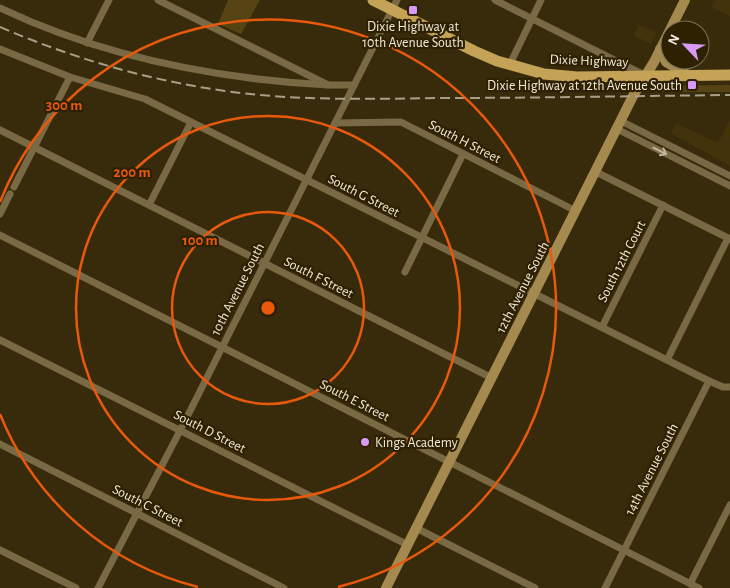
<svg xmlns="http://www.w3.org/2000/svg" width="730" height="588" viewBox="0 0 730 588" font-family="'Alegreya Sans',sans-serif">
<rect width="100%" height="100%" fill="#382b0c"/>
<!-- built -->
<g fill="#43330a">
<path d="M715,0H730V16L711,7Z"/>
<path d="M639,25L656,32L651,44L635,36L634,34Z"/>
<path d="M730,120V166L671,133L676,123L718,143Z"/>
</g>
<!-- green -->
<g fill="#564314">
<path d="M228,0H260L241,34L218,24Z"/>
<path d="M730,85V92H653V86Z"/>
</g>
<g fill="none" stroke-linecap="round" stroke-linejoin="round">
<!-- street -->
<g stroke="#796945" stroke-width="7">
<path d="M158,0L328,85H354"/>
<path d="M495,0L642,74"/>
<path d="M0,8C103,57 215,79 328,85"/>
<path d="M87,43L109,0"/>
<path d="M0,49L70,77L145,99L709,381L723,387H730"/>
<path d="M509,66L541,0"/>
<path d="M621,121L730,176"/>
<path d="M335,123L401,122L576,211"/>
<path d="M617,129L730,186"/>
<path d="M0,130L492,378"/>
<path d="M596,172L730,239"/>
<path d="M14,187L70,77"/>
<path d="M149,205L191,122"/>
<path d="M0,214L10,194"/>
<path d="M0,235L699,588"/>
<path d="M405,272L463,154"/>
<path d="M602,327L663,205"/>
<path d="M0,340L408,545"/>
<path d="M667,360L728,238"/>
<path d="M0,444L284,588"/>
<path d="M416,528L535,588"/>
<path d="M0,550L76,588"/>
<path d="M690,584L730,505"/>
<path d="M98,588L183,425L397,0"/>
<path d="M605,588L709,381"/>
</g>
<!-- secondary -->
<g stroke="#a48a4f" stroke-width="10">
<path d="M660,49L666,62L688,75"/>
<path d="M386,588L633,96L654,62L685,0"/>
</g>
<!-- primary -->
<path stroke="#c5a356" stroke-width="11" d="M373,0L474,51L497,61L544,74L577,77L730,75"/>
<!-- rail -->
<path stroke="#a99f88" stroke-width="2" stroke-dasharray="10 5" stroke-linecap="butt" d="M0,27C72,58 147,80 225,91C296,101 368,99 439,98C536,98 633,96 730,95"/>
</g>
<!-- one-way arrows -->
<defs><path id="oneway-shaft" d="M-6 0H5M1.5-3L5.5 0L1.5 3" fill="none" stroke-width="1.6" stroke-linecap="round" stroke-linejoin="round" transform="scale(1.25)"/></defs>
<use stroke="#c2b69e" href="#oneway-shaft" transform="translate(660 151) rotate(27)"/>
<!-- distance rings -->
<g fill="none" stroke="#e8590c" stroke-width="2.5">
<circle cx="268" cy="308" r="96"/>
<circle cx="268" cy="308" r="192"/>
<path d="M198 587A288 288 0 0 1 0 414M0 202A288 288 0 1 1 338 587"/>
</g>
<!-- markers -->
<g fill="#d89af8" stroke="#2e2102" stroke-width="2">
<rect x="408" y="5" width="10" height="10" rx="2.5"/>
<rect x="687" y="80" width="10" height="10" rx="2.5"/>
<circle cx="365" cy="442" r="5"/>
</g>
<g text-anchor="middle" stroke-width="4.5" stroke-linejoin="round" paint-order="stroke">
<!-- poi labels -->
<g font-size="14" fill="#f2ead9" stroke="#2e2102">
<text x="413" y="31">Dixie Highway at<tspan x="413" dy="16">10th Avenue South</tspan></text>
<text x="682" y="90" text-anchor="end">Dixie Highway at 12th Avenue South</text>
<text x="375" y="447" text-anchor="start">Kings Academy</text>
</g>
<!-- street labels -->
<g font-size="14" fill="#f2ead9" stroke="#2e2102">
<text transform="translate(589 60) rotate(2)" y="5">Dixie Highway</text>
<text transform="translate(465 141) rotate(27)" y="5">South H Street</text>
<text transform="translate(364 195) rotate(27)" y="5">South G Street</text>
<text transform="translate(621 261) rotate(-63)" y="5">South 12th Court</text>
<text transform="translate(319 277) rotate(27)" y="5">South F Street</text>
<text transform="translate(522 287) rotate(-63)" y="5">12th Avenue South</text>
<text transform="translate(237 289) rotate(-63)" y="5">10th Avenue South</text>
<text transform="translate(355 400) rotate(27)" y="5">South E Street</text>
<text transform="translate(210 431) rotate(27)" y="5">South D Street</text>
<text transform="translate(651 469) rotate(-63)" y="5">14th Avenue South</text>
<text transform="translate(148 505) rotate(27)" y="5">South C Street</text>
</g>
</g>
<circle cx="268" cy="308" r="8" fill="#e8590c" stroke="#2e2102" stroke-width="2.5"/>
<g font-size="15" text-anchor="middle" font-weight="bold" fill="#e8590c" stroke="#2e2102" stroke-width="4.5" stroke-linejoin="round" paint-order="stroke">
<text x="64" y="110">300 m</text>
<text x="132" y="177">200 m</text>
<text x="200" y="245">100 m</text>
</g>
<!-- north arrow -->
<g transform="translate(685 45) rotate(295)"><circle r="24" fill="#2e2102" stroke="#7c7158"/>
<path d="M0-4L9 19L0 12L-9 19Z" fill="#d89af8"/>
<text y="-8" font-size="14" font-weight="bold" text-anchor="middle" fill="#f2ead9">N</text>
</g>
</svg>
